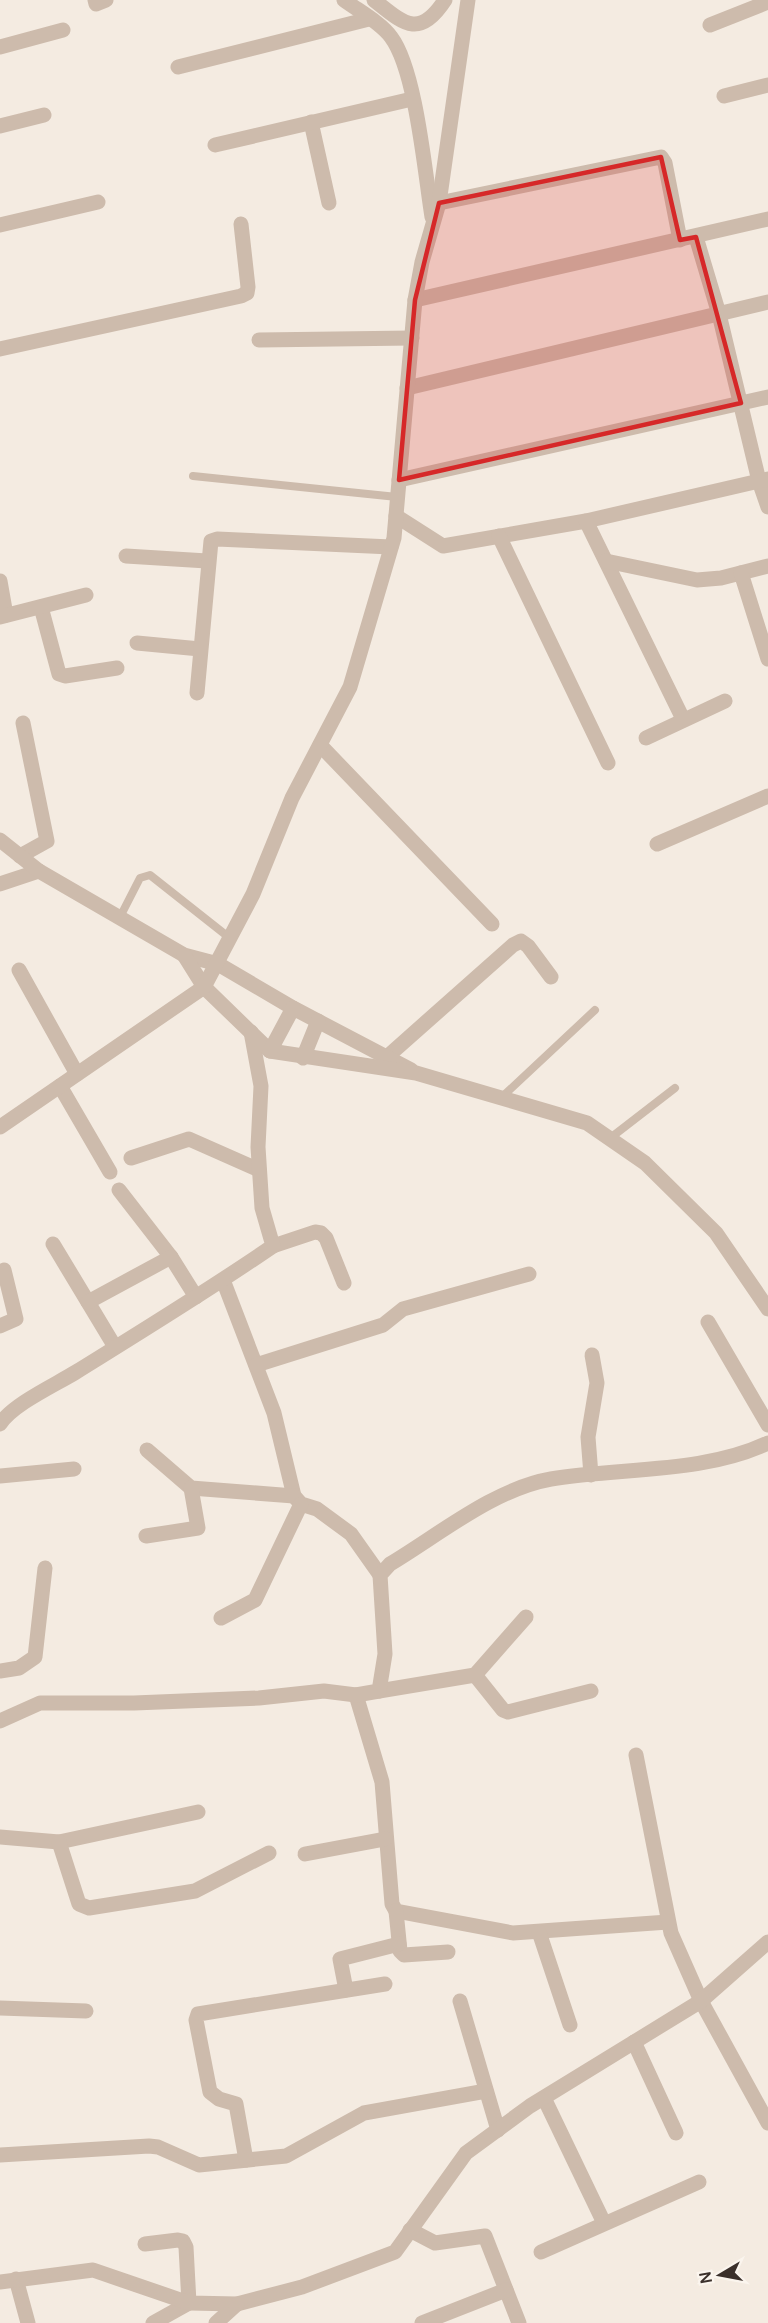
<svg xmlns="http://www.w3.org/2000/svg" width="768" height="2323" viewBox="0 0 768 2323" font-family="Manrope,sans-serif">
<rect width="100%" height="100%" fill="#f4ebe1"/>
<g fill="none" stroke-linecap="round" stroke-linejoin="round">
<!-- service -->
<g stroke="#cdbbac" stroke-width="8">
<path d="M193,476L397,497"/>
<path d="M120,917L140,878L150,875L231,939"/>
<path d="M502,1097L595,1010"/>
<path d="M609,1139L675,1088"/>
</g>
<!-- minor -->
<g stroke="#cdbbac" stroke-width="15">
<path d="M95,0L96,4L106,0"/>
<path d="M710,25L768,2"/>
<path d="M0,47L63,30"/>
<path d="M178,67L369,19"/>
<path d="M724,96L768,85"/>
<path d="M311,122L329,203"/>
<path d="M0,126L44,115"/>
<path d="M215,145L412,99"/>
<path d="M439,203L661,157L665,163L680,240"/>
<path d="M0,225L98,202"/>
<path d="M696,237L719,314L759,481L768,507"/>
<path d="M415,300L768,219"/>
<path d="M259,340L412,338"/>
<path d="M0,349L241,296L247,293L248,287L241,224"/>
<path d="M407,388L768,302"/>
<path d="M399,480L768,397"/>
<path d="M396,516L443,546L586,521L768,479"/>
<path d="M586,521L683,719"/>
<path d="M499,536L608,763"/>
<path d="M126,556L207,561"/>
<path d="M606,561L697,580L721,578L768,566"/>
<path d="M741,573L768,659"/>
<path d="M0,581L6,615"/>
<path d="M41,607L59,674L65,676L117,668"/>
<path d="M0,617L86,595"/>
<path d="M137,643L200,649"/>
<path d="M197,693L211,541L217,539L391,547"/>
<path d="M646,738L725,701"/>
<path d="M320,745L492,924"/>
<path d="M657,844L768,796"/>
<path d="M20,856L47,841L23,723"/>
<path d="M0,884L39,871"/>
<path d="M19,970L77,1074"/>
<path d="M388,1056L513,945L521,941L528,946L551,977"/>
<path d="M60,1086L110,1172"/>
<path d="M131,1158L189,1139L259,1170"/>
<path d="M119,1190L171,1257L196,1297"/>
<path d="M53,1244L115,1347"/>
<path d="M273,1246L315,1232L321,1233L326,1238L344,1283"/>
<path d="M223,1280L274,1413L294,1496L301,1504L317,1509L351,1534L380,1575"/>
<path d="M88,1302L171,1257"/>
<path d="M708,1322L768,1425"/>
<path d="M0,1326L16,1319L4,1270"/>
<path d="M256,1365L383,1325L403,1309L529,1274"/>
<path d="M0,1424C13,1404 55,1385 76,1372C142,1331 209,1290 273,1246L262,1208L258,1147L261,1086L251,1032"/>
<path d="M147,1450L191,1488L294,1496"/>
<path d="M591,1475L588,1437L597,1383L592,1355"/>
<path d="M0,1476L74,1469"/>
<path d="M146,1536L198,1528L191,1488"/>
<path d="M221,1618L255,1600L301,1504"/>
<path d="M0,1671L19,1668L35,1657L45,1568"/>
<path d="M475,1675L503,1710L508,1712L591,1691"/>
<path d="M379,1691L475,1675L526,1617"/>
<path d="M356,1695L382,1782L392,1904L396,1911L513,1933L668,1922"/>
<path d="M0,1721L40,1703H134L259,1698L324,1691L356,1695L379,1691L385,1654L380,1575L390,1564C440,1534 494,1489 551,1479C623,1467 702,1474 768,1443"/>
<path d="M636,1755L671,1933L701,2001L768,2123"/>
<path d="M0,1837L59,1842L198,1812"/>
<path d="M59,1842L79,1904L89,1908L195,1891L269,1853"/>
<path d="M305,1854L385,1839"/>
<path d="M396,1911L400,1951L404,1955L448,1952"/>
<path d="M539,1932L570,2025"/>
<path d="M346,1990L340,1959L399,1944"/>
<path d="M460,2001L498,2130"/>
<path d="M0,2008L86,2011"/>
<path d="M634,2042L676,2133"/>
<path d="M544,2098L604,2223"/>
<path d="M0,2155L149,2146L158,2147L199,2165L286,2156L364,2113L486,2091"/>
<path d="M246,2160L236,2104L219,2099L210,2092L196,2020L198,2014L385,1984"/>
<path d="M410,2230L435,2243L485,2236L519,2323"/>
<path d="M145,2244L178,2240L183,2241L186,2247L189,2303L153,2323"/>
<path d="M541,2252L699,2182"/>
<path d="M16,2279L28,2323"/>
<path d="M0,2282L93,2270L189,2303L237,2304L302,2287L395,2252L466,2153L530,2106L701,2001L768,1942"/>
<path d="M216,2323L237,2304"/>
<path d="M422,2323L506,2290"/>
</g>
<!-- tertiary -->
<g stroke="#cdbbac" stroke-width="15">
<path d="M344,0C359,11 381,23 391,37C416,70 425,174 432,217"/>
<path d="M374,0C403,23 419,40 445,0"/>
<path d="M0,840L39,871L184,955L218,964L293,1008L411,1070"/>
<path d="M184,955L204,987L270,1051L416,1073L587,1123L645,1163L716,1233L768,1309"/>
<path d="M270,1051L293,1008"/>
<path d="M303,1058L318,1021"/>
<path d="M0,1127L204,987L253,894L292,798L350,687L394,538L415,300L422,262L439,203L468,0"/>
</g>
</g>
<!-- marked area -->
<path fill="#d62828" fill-opacity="0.2" stroke="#d62828" stroke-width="4.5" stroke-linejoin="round" d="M661,157L680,240L696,237L741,403L399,480L415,300L439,203Z"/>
<!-- north arrow -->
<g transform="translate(720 2275) rotate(260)" stroke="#fbf5ee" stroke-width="4.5" paint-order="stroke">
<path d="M0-4.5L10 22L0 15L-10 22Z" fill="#3b302b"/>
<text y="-9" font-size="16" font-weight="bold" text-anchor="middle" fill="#3b302b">N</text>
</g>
</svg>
